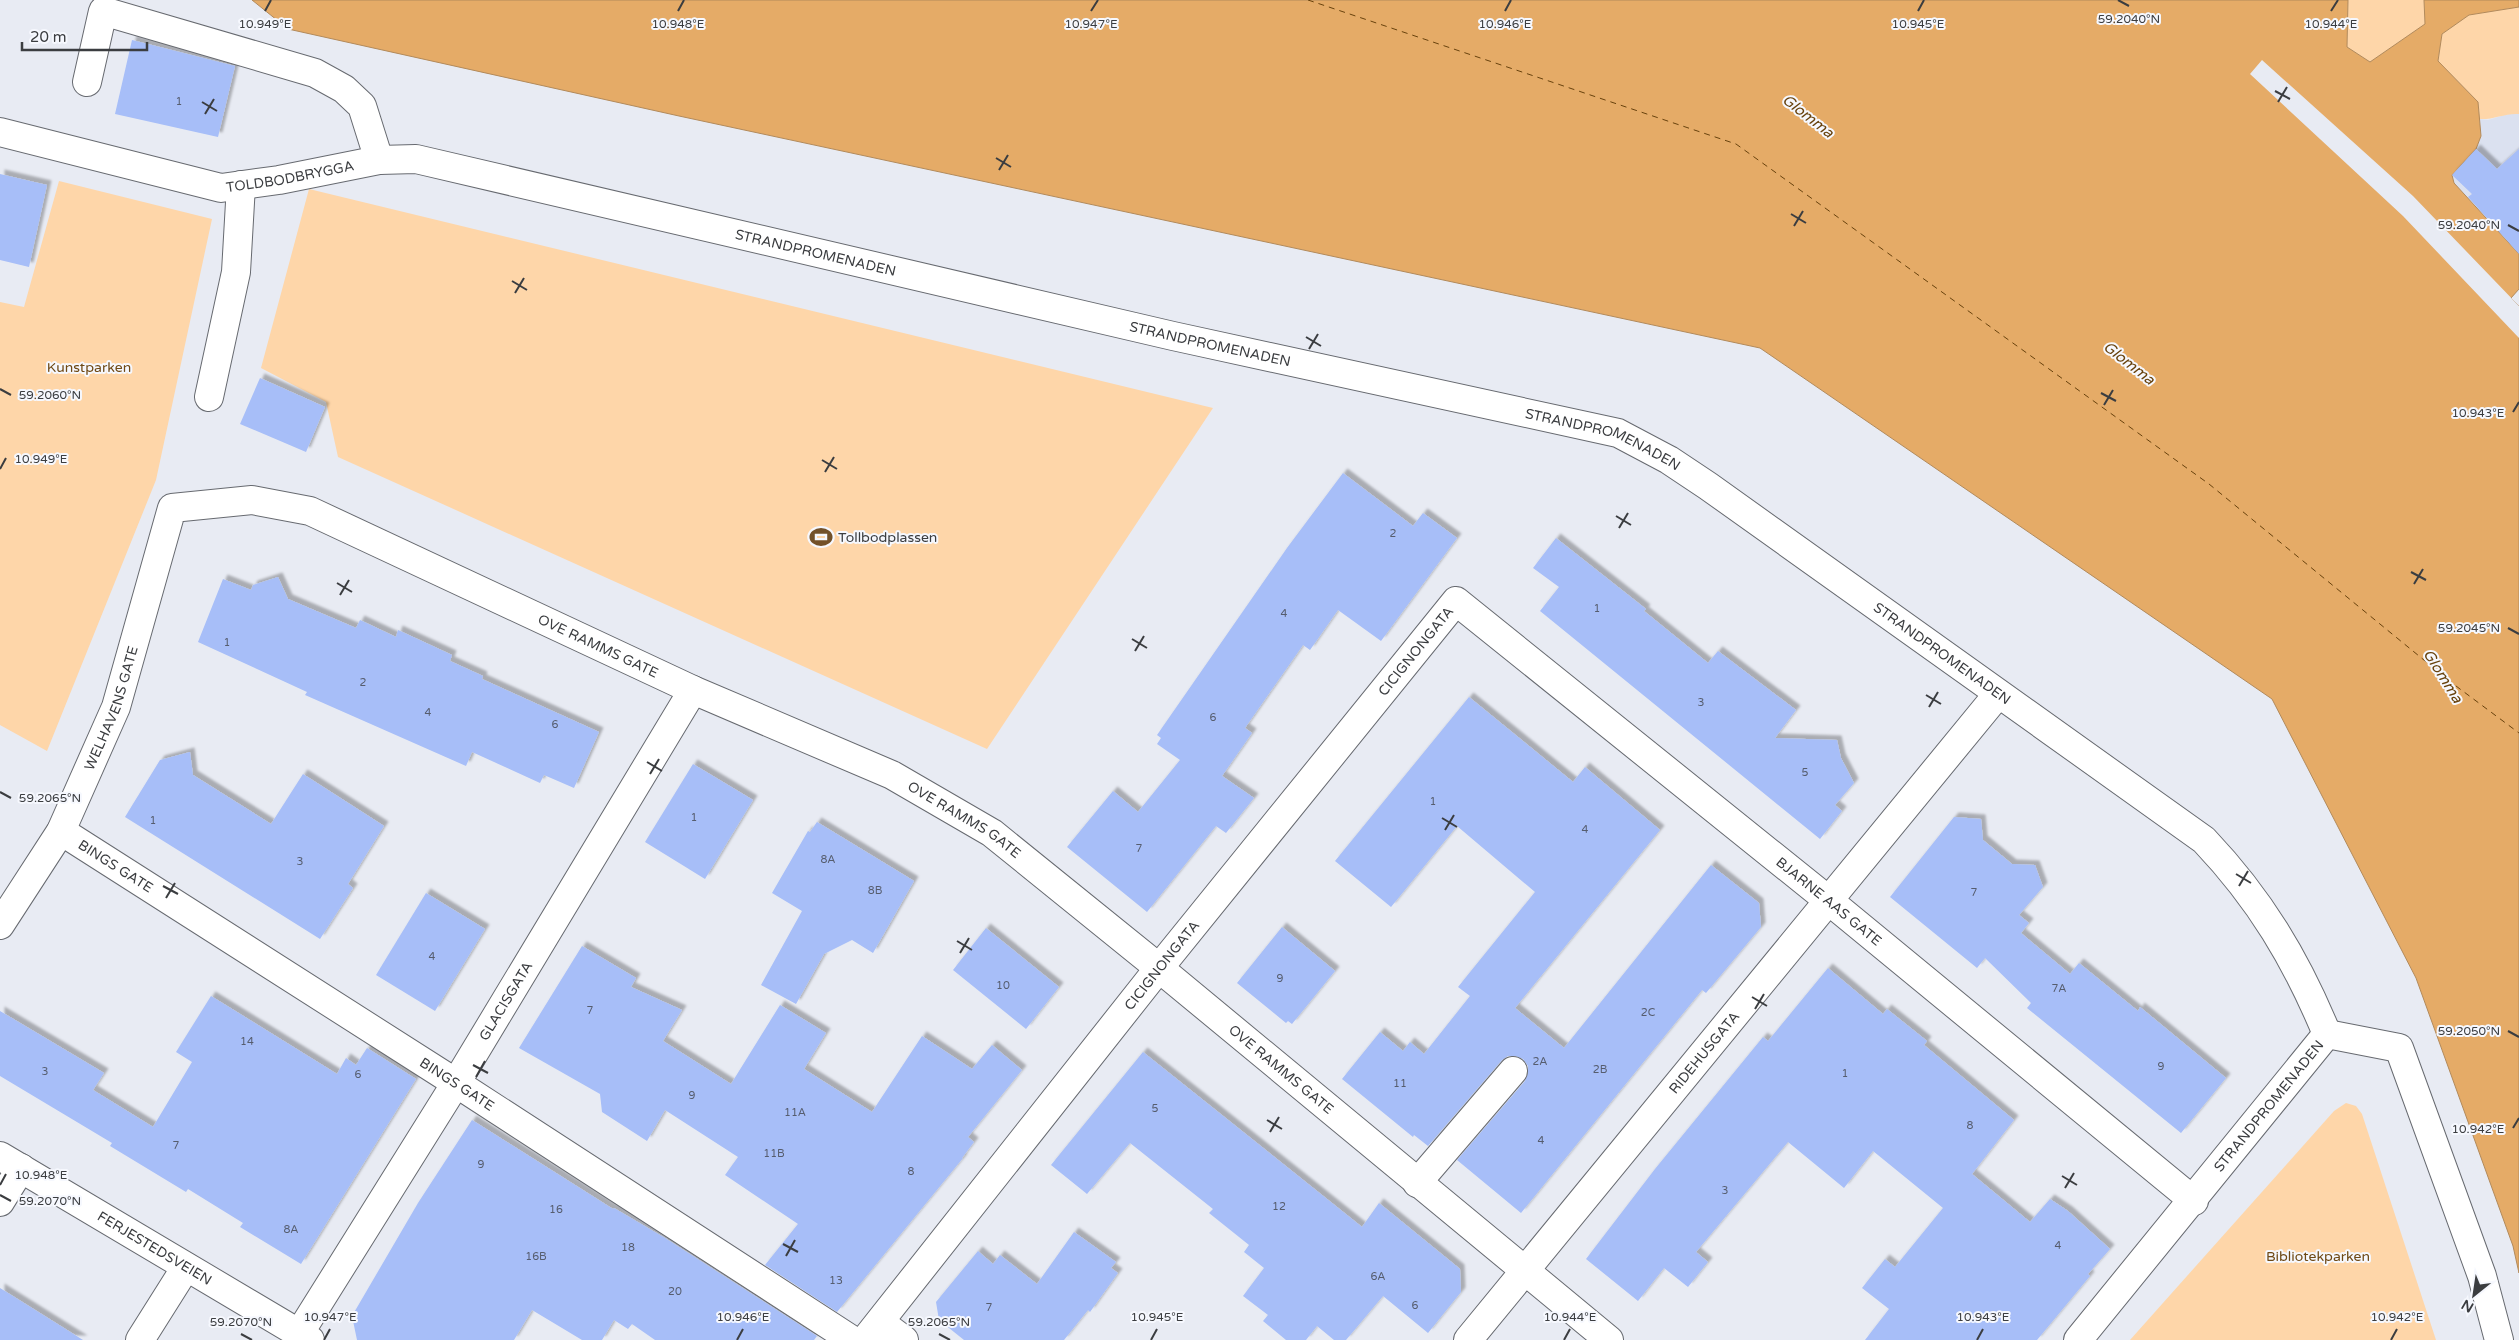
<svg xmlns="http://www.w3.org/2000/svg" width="2519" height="1340" viewBox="0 0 2519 1340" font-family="'Varela Round',sans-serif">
<defs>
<filter id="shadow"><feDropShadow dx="4.5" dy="-4.5" stdDeviation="1" flood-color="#0004"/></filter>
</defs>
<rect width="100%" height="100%" fill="#e8ebf3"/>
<!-- built -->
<path fill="#dbe1f0" d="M2508,114H2519V254L2454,183L2452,175L2476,149L2481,136L2479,119L2488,120Z"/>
<!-- green -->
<g fill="#fed6a9">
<path d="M2348,0H2424L2425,24L2370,62L2347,47Z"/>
<path d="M2519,7V114C2505,113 2493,120 2479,119L2478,102L2438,61L2442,34L2469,15Z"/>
<path d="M59,181L212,219L156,480L47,751L0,725V302L24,307Z"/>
<path d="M309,189L1213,408L987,749L338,457L326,402L261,368Z"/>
<path d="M2346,1103L2356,1106L2362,1114L2436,1340H2130L2334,1111Z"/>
</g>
<!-- water -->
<path fill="#e5ab67" stroke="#b28a5b" d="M252,0H2348L2347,47L2370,62L2425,24L2424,0H2519V7L2469,15L2442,34L2438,61L2478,102L2481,136L2476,149L2452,175L2454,183L2519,254V289L2511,298L2519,306V1273L2513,1246L2416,978L2272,699L1760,348L679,116L288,29Z"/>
<!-- pier -->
<path fill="#e8ebf3" d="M2262,60L2413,196L2519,306V338L2403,216L2250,74Z"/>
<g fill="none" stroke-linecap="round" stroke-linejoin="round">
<!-- ferry -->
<path stroke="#68420d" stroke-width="1" stroke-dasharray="6 5" stroke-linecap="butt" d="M1308,0L1736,144L2209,484L2452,683L2519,733"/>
</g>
<!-- building -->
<g fill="#a7bef8" filter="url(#shadow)">
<path d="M132,40L235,66L218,137L115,114Z"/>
<path d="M2476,149L2497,169L2519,149V254L2468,197L2472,194L2452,175Z"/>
<path d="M0,174L47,185L29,267L0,260Z"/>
<path d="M260,378L325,407L306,452L240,424Z"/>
<path d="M1343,473L1413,526L1423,513L1457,538L1381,641L1338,610L1310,650L1303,645L1245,728L1252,733L1222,776L1254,798L1226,833L1216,826L1147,912L1067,847L1113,791L1138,812L1180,760L1157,744L1161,738L1157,735L1287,548Z"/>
<path d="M1556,538L1646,609L1644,611L1708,663L1718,651L1796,710L1775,738L1837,740L1841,758L1854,783L1835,805L1842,811L1820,839L1540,611L1559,587L1533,568Z"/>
<path d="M278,577L288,599L356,628L360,620L396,637L398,630L452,655L450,661L483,676L482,679L599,732L574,788L544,775L540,783L472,752L466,766L305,695L307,692L198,642L223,579L251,590L253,585Z"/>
<path d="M1469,697L1573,782L1585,767L1660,830L1515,1008L1564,1048L1711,865L1759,903L1761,927L1706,993L1702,990L1521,1213L1457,1160L1525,1081L1528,1073V1066L1523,1059L1515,1056H1508L1502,1060L1428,1146L1414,1135L1413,1137L1342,1079L1380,1032L1403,1051L1410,1042L1424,1054L1470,996L1458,987L1535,892L1457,826L1391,907L1335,861Z"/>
<path d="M190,752L193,775L271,824L303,774L384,826L348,884L353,888L320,939L125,817L160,760Z"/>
<path d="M693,764L753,800L705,879L645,842Z"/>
<path d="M1954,817L1981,819L1983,840L2012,864L2035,865L2043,887L2019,915L2029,923L2021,933L2070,974L2079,963L2138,1011L2140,1007L2226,1078L2181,1133L2027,1008L2031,1003L1985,958L1977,968L1890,897Z"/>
<path d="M817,822L914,881L873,953L852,940L824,954L796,1004L761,985L802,911L772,893L808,831L810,832Z"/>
<path d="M426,893L485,929L435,1011L376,975Z"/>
<path d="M1282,927L1335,971L1292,1024L1288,1021L1286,1023L1237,983Z"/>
<path d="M986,928L1059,987L1026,1029L953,970Z"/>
<path d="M582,946L636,978L631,987L682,1010L663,1041L731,1084L780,1005L826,1033L804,1069L872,1112L922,1036L972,1069L992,1045L1022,1070L968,1137L974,1142L962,1158H963L837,1312L765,1265L798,1224L725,1175L738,1157L665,1110L647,1141L602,1112L600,1094L519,1048Z"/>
<path d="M1828,968L1883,1014L1887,1009L1927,1041L1924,1045L2014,1120L1972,1174L2030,1222L2050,1199L2068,1211L2110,1249L2088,1274L2090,1276L2037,1340H1865L1889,1309L1862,1288L1885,1259L1895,1267L1943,1208L1873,1151L1844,1188L1788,1142L1696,1252L1708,1262L1688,1287L1664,1268L1638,1301L1586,1259L1655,1169L1763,1037L1768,1041Z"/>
<path d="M211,996L337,1074L346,1058L356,1065L367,1048L416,1079L301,1264L240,1227L243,1223L188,1189L186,1192L110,1146L112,1143L0,1076V1011L104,1073L93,1090L153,1127L192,1062L176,1052Z"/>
<path d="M1143,1052L1362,1227L1379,1203L1460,1269L1461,1292L1428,1333L1383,1296L1346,1340H1334L1317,1326L1306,1340H1286L1263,1321L1268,1315L1243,1296L1264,1268L1244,1252L1249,1245L1209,1213L1213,1209L1130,1143L1087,1194L1051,1165Z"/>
<path d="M472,1120L613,1209L614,1208L665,1238L817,1336L814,1340H655L632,1324L628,1329L614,1320L602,1340H582L532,1310L514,1340H357L352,1316L418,1203Z"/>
<path d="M1074,1232L1116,1262L1111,1268L1118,1273L1090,1312L1088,1310L1064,1340H964L939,1320L936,1302L978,1251L993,1264L1000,1255L1037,1284Z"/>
<path d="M0,1288L83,1340H0Z"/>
</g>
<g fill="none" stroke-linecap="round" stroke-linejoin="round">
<defs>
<g id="minor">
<path d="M87,82L103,11L315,73L344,89L362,106L379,160"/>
<path id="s1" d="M0,132L221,188L279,180L379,160L416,159L1173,336L1618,433L1669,460L1708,486L2204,840C2260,899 2296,959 2327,1034"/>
<path d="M209,397L236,272L241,185"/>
<path id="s2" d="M61,831L456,1083L852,1340"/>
<path id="s3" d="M0,925L61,831L116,707L172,508L252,500L310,511L693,690L892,775L992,833L1159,968L1609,1340"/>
<path d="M2327,1034L2399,1048L2482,1276L2499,1340"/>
<path id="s4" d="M0,1156L310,1340"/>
<path d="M1417,1183L1513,1071"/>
<path d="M0,1202L21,1168"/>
<path d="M880,1322L904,1340"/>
<path id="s5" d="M299,1334L456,1083L693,690"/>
<path d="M140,1340L186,1267"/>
<path id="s6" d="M865,1340L1159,968L1456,601L1828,900L2194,1201"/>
<path id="s7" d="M1468,1340L1998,694"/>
<path id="s8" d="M2078,1340L2327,1034"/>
</g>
</defs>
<!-- minor casing -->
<use href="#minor" stroke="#676a70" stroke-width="30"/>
<!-- minor -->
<use href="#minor" stroke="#fff" stroke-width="28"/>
</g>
<!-- ticks -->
<path fill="none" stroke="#3b3d40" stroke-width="2" d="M2118,0L2129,6M265,11L271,0M678,11L684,0M1091,11L1098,0M1505,11L1511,0M1918,11L1924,0M2331,11L2338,0M2275,91L2290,99M202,102L217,111M2278,102L2287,87M205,114L214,99M996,158L1011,167M999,170L1008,155M1791,214L1806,223M2508,225L2519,231M1794,226L1803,211M512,281L527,290M515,293L524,278M1306,337L1321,346M1309,349L1318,334M0,389L11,395M2101,393L2116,401M2104,405L2113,390M2513,412L2519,402M822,460L837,469M0,469L6,458M825,472L834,457M1616,516L1631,525M1619,528L1628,513M2411,572L2426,580M337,583L352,592M2414,584L2423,569M340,595L349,580M2508,628L2519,634M1132,639L1147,648M1135,651L1144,636M1926,695L1941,704M1929,707L1938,692M647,762L662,771M650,774L659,759M0,792L11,798M1442,818L1457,827M1445,830L1454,815M2236,874L2251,883M163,886L178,894M2239,886L2248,871M166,898L175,883M957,941L972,950M960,953L969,938M1752,997L1767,1006M1755,1009L1764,994M2508,1031L2519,1037M473,1065L488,1073M476,1077L485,1061M1267,1120L1282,1129M2513,1128L2519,1118M1270,1132L1279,1117M2062,1176L2077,1185M0,1185L6,1174M2065,1188L2074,1173M0,1195L11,1201M783,1244L798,1252M786,1256L795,1240M241,1334L252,1340M939,1334L950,1340M324,1340L330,1329M737,1340L743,1329M1151,1340L1157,1329M1564,1340L1570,1329M1977,1340L1983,1329M2391,1340L2397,1329"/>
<!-- icons -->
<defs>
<symbol id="stadium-bare" viewBox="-9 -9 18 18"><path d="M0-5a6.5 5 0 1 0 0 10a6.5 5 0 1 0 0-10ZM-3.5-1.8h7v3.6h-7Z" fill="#735129" stroke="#f6f8fe" stroke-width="2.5" paint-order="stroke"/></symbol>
</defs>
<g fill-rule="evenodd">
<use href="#stadium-bare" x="805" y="521" width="32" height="32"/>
</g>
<g text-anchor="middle" stroke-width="4" stroke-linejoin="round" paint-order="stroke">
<!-- number labels -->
<g font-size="11" fill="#565d6e">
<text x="179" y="105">1</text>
<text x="1393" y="537">2</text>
<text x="1597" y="612">1</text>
<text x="1284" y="617">4</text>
<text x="227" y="646">1</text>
<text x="363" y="686">2</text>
<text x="1701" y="706">3</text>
<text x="428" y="716">4</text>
<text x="1213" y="721">6</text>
<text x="555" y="728">6</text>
<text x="1805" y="776">5</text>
<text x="1433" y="805">1</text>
<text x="694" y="821">1</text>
<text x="153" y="824">1</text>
<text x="1585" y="833">4</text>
<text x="1139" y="852">7</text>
<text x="828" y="863">8A</text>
<text x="300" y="865">3</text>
<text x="875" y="894">8B</text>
<text x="1974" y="896">7</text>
<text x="432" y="960">4</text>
<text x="1280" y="982">9</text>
<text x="1003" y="989">10</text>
<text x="2059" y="992">7A</text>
<text x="590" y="1014">7</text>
<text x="1648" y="1016">2C</text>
<text x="247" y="1045">14</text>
<text x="1540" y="1065">2A</text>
<text x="2161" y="1070">9</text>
<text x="1600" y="1073">2B</text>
<text x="45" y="1075">3</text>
<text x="1845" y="1077">1</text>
<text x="358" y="1078">6</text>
<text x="1400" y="1087">11</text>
<text x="692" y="1099">9</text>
<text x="1155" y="1112">5</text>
<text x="795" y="1116">11A</text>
<text x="1970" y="1129">8</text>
<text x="1541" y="1144">4</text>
<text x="176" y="1149">7</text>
<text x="774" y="1157">11B</text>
<text x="481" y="1168">9</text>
<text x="911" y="1175">8</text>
<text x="1725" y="1194">3</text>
<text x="1279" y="1210">12</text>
<text x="556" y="1213">16</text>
<text x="291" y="1233">8A</text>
<text x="2058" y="1249">4</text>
<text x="628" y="1251">18</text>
<text x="536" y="1260">16B</text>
<text x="1378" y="1280">6A</text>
<text x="836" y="1284">13</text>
<text x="675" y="1295">20</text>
<text x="1415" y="1309">6</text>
<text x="989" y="1311">7</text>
</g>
<!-- street labels -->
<g font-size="14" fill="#3b3d40" stroke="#f6f8fe">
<text dy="5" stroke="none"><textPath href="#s1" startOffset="298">TOLDBODBRYGGA</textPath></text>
<text dy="5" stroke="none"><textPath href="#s1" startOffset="836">STRANDPROMENADEN</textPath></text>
<text dy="5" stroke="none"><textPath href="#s1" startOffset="1241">STRANDPROMENADEN</textPath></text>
<text dy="5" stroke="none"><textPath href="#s1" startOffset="1646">STRANDPROMENADEN</textPath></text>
<text dy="5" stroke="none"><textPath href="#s3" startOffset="912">OVE RAMMS GATE</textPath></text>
<text dy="5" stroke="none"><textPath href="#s6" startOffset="882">CICIGNONGATA</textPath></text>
<text dy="5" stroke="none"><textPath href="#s1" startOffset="2051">STRANDPROMENADEN</textPath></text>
<text dy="5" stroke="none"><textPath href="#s3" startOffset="245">WELHAVENS GATE</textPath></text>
<text dy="5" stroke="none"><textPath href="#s3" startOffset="1318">OVE RAMMS GATE</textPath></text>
<text dy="5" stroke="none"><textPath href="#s2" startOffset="65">BINGS GATE</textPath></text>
<text dy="5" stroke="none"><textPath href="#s6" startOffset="1425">BJARNE AAS GATE</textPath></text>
<text dy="5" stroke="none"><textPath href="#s6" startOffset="478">CICIGNONGATA</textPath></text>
<text dy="5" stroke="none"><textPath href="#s5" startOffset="392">GLACISGATA</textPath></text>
<text dy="5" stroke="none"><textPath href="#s7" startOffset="372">RIDEHUSGATA</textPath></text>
<text dy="5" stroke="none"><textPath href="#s3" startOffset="1722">OVE RAMMS GATE</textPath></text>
<text dy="5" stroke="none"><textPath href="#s2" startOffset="470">BINGS GATE</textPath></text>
<text dy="5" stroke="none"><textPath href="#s8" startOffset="302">STRANDPROMENADEN</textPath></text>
<text dy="5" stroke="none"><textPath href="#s4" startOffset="180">FERJESTEDSVEIEN</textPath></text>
</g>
<!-- park labels -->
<g font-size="14" fill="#6f4915" stroke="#f6f8fe">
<text x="89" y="372">Kunstparken</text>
<text x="2318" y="1261">Bibliotekparken</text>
</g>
<!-- poi labels -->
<g font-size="14" fill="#3b3d40" stroke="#f6f8fe" text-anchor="start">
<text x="838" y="542">Tollbodplassen</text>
</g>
<!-- water labels -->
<g font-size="15" font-style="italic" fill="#68420d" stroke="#f6f8fe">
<text transform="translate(1808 116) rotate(38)" y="5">Glomma</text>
<text transform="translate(2129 363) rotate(38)" y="5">Glomma</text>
<text transform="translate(2443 676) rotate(58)" y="5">Glomma</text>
</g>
</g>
<g font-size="12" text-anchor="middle" fill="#3b3d40" stroke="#f6f8fe" stroke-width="4" stroke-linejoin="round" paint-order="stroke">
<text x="2129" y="23">59.2040°N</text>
<text x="265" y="28">10.949°E</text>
<text x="678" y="28">10.948°E</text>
<text x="1091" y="28">10.947°E</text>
<text x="1505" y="28">10.946°E</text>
<text x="1918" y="28">10.945°E</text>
<text x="2331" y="28">10.944°E</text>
<text x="2469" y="229">59.2040°N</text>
<text x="50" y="399">59.2060°N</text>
<text x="2478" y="417">10.943°E</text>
<text x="41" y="463">10.949°E</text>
<text x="2469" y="632">59.2045°N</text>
<text x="50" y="802">59.2065°N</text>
<text x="2469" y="1035">59.2050°N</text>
<text x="2478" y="1133">10.942°E</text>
<text x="41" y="1179">10.948°E</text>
<text x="50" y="1205">59.2070°N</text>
<text x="330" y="1321">10.947°E</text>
<text x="743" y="1321">10.946°E</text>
<text x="1157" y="1321">10.945°E</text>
<text x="1570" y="1321">10.944°E</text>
<text x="1983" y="1321">10.943°E</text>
<text x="2397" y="1321">10.942°E</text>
<text x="241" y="1326">59.2070°N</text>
<text x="939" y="1326">59.2065°N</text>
</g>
<!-- north arrow -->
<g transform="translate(2474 1295) rotate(210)" stroke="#f6f8fe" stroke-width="4" paint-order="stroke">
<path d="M0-4L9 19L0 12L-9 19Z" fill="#3b3d40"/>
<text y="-8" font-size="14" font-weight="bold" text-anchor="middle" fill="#3b3d40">N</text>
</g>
<!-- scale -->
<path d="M22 42v8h125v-8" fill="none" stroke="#3b3d40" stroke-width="2.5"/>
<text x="30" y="42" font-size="15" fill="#3b3d40" stroke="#f6f8fe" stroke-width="4" paint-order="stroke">20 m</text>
</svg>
